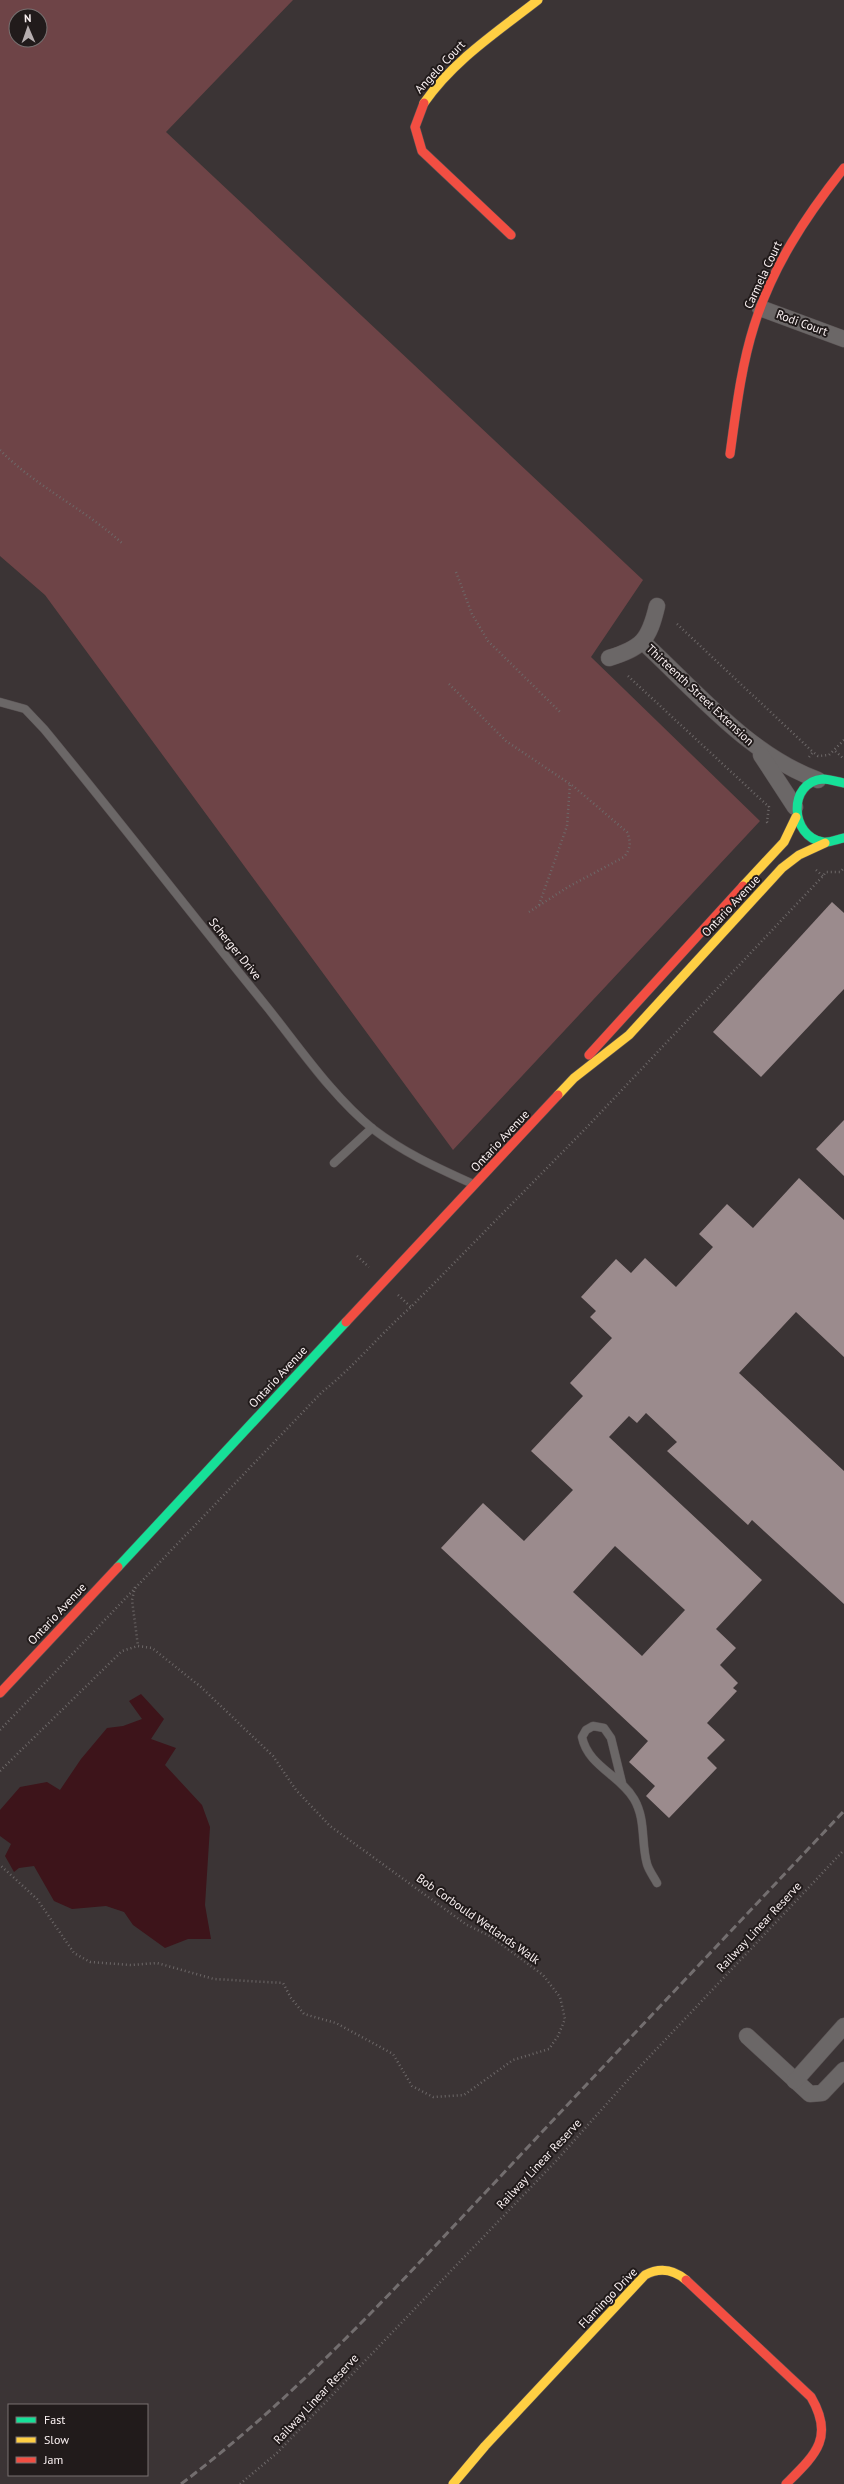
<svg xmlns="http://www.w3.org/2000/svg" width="844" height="2484" viewBox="0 0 844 2484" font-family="'PT Sans',sans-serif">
<rect width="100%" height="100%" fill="#3b3435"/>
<!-- green -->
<path fill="#6e4447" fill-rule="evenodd" d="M0,0H293L166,132L643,580L591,657L760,821L453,1150L45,595L0,556ZM16,16H40V40H16Z"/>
<!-- water -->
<path fill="#3d141a" d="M141,1694L164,1719L151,1739L176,1748L165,1765L202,1805L210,1827L205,1905L211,1939H188L165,1948L133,1925L124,1912L106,1906L72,1909L54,1901L34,1866L19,1868L14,1872L5,1856L11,1844L0,1836V1810L20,1787L47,1782L60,1790L81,1759L107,1728L123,1726L142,1719L129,1701Z"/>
<!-- building -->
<g fill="#9b8b8d" fill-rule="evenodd">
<path d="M832,902L844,913V989L761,1077L713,1032Z"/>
<path d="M844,1120V1176L816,1149Z"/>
<path d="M799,1178L844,1220V1357L796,1312L739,1373L844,1471V1604L752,1520L748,1525L667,1451L677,1442L646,1413L637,1423L629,1416L609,1437L762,1580L716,1629L736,1648L720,1665L738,1683L733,1688L737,1691L707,1723L725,1740L707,1758L717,1768L669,1818L646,1796L655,1786L629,1762L648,1741L441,1548L483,1503L524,1541L573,1490L531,1451L583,1396L570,1383L612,1338L590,1317L596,1311L581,1297L616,1259L631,1273L645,1258L676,1287L713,1247L699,1234L727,1204L753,1228ZM615,1546L685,1610L642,1656L573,1592Z"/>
</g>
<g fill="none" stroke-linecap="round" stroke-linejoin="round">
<defs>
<g id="lane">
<path d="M0,702L25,709L44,729C119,820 192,915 267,1007C299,1047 333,1097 373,1129C404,1153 438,1168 473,1184"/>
<path d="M334,1163L372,1128"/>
<path d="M622,1783L611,1738L604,1728L593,1726L586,1730L582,1737C588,1766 620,1775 634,1799C646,1819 641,1843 647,1864C649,1871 654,1877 657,1883"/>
</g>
<g id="street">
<path d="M760,308L844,339"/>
<path d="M643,642C696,691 749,755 818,780"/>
<path d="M609,658C642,648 649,640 657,606"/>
<path d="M761,755L795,807"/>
<path d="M747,2036L810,2094L822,2093L844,2070"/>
<path d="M795,2081L844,2026"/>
</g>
<g id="fast">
<path d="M844,783C838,782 829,779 823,779C787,782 790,837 823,842C829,843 838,839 844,838"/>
<path d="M118,1567L346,1322"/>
</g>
<g id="slow">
<path d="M424,103C454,60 497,32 538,0"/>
<path d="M743,886L784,842L796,817"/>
<path d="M558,1095L574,1078L629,1035L782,868L799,855L825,843"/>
<path d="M453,2484L485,2446L645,2275C660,2267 673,2269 686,2280"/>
</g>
<g id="jam">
<path d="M424,103L415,127L422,151L511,235"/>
<path d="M730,454C736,411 741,367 754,326C772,267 806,216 844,168"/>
<path d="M589,1055L743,886"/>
<path d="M346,1322L558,1095"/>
<path d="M0,1693L118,1567"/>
<path d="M686,2280L811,2397C835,2438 815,2455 786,2484"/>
</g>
</defs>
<!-- lane casing -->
<use href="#lane" stroke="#5a5354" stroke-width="9"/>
<!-- street casing -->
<use href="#street" stroke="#5a5354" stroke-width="17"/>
<!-- fast casing -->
<use href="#fast" stroke="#5a5354" stroke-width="10"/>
<!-- slow casing -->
<use href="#slow" stroke="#5a5354" stroke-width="10"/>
<!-- jam casing -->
<use href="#jam" stroke="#5a5354" stroke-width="10"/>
<!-- path -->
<g stroke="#6d6868" stroke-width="2.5" stroke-dasharray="1 3" stroke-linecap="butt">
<path d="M0,450C36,487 85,509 123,544"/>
<path d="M456,572L472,614L488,641L560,712"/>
<path d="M677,624L813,752"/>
<path d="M628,676L769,807"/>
<path d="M449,684L506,741L573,786L627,832C631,842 631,848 624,857L568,887L529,912"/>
<path d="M844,740L834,750L844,759"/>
<path d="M809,757L813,752L818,756L829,755L834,750"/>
<path d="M769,806L767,822L769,824"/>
<path d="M816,870L823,876"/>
<path d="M539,905L567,826L570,784"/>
<path d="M357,1256L369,1267"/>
<path d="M398,1295L411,1307"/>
<path d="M135,1587L132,1600L138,1646"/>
<path d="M0,1730L322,1392C354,1367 380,1334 411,1307L588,1126L823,876L826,872H840L844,868"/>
<path d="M0,1771L122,1651L138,1646L152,1648L201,1687L273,1756L296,1790L330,1826L467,1925L490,1936L543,1975L560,1997L565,2019L558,2036L549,2049L513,2060L464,2095L433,2097L412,2086L393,2054L336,2023L304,2014L291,1998L283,1983L214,1979L157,1963L131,1965L90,1962L74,1953L37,1899L0,1865"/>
<path d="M240,2484L277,2453L556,2161L634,2073L844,1850"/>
</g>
<!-- lane -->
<use href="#lane" stroke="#6b6767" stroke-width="8"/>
<!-- street -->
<use href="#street" stroke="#6b6767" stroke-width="16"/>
<!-- fast -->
<use href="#fast" stroke="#16e098" stroke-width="9"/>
<!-- slow -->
<use href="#slow" stroke="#ffcf43" stroke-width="9"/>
<!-- jam -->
<use href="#jam" stroke="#f24e42" stroke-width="9"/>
<!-- rail -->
<path stroke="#736e6f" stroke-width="3" stroke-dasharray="8 4" stroke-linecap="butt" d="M181,2484C299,2395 398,2285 499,2178C614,2055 729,1933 844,1811"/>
</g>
<g text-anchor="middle" stroke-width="4" stroke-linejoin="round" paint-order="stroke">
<!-- street labels -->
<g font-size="12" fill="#faf1f2" stroke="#211b1b">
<text transform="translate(440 67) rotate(-47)" y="4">Angelo Court</text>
<text transform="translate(763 275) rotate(-65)" y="4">Carmela Court</text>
<text transform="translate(802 323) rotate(20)" y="4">Rodi Court</text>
<text transform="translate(700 695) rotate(43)" y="4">Thirteenth Street Extension</text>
<text transform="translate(731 906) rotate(-47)" y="4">Ontario Avenue</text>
<text transform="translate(235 949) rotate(51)" y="4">Scherger Drive</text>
<text transform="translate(500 1141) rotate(-47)" y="4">Ontario Avenue</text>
<text transform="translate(278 1377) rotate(-47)" y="4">Ontario Avenue</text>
<text transform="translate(57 1614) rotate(-47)" y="4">Ontario Avenue</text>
<text transform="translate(478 1919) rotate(35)" y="4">Bob Corbould Wetlands Walk</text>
<text transform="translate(759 1927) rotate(-47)" y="4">Railway Linear Reserve</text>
<text transform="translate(539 2164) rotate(-47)" y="4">Railway Linear Reserve</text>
<text transform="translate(608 2298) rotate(-46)" y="4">Flamingo Drive</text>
<text transform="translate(316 2399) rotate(-47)" y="4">Railway Linear Reserve</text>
</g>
</g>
<!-- legend -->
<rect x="8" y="2404" width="140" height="72" fill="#211b1b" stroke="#787171"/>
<rect x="16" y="2417" width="20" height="6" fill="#16e098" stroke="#787171"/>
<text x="44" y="2424" font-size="12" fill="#faf1f2">Fast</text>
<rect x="16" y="2437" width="20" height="6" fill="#ffcf43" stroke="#787171"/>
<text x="44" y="2444" font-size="12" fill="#faf1f2">Slow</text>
<rect x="16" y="2457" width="20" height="6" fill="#f24e42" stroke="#787171"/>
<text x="44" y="2464" font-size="12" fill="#faf1f2">Jam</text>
<!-- north arrow -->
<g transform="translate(28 28) rotate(358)"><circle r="19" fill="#211b1b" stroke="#787171"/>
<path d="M0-3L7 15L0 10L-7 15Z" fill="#b7afb0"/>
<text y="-6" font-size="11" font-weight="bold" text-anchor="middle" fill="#faf1f2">N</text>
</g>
</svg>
